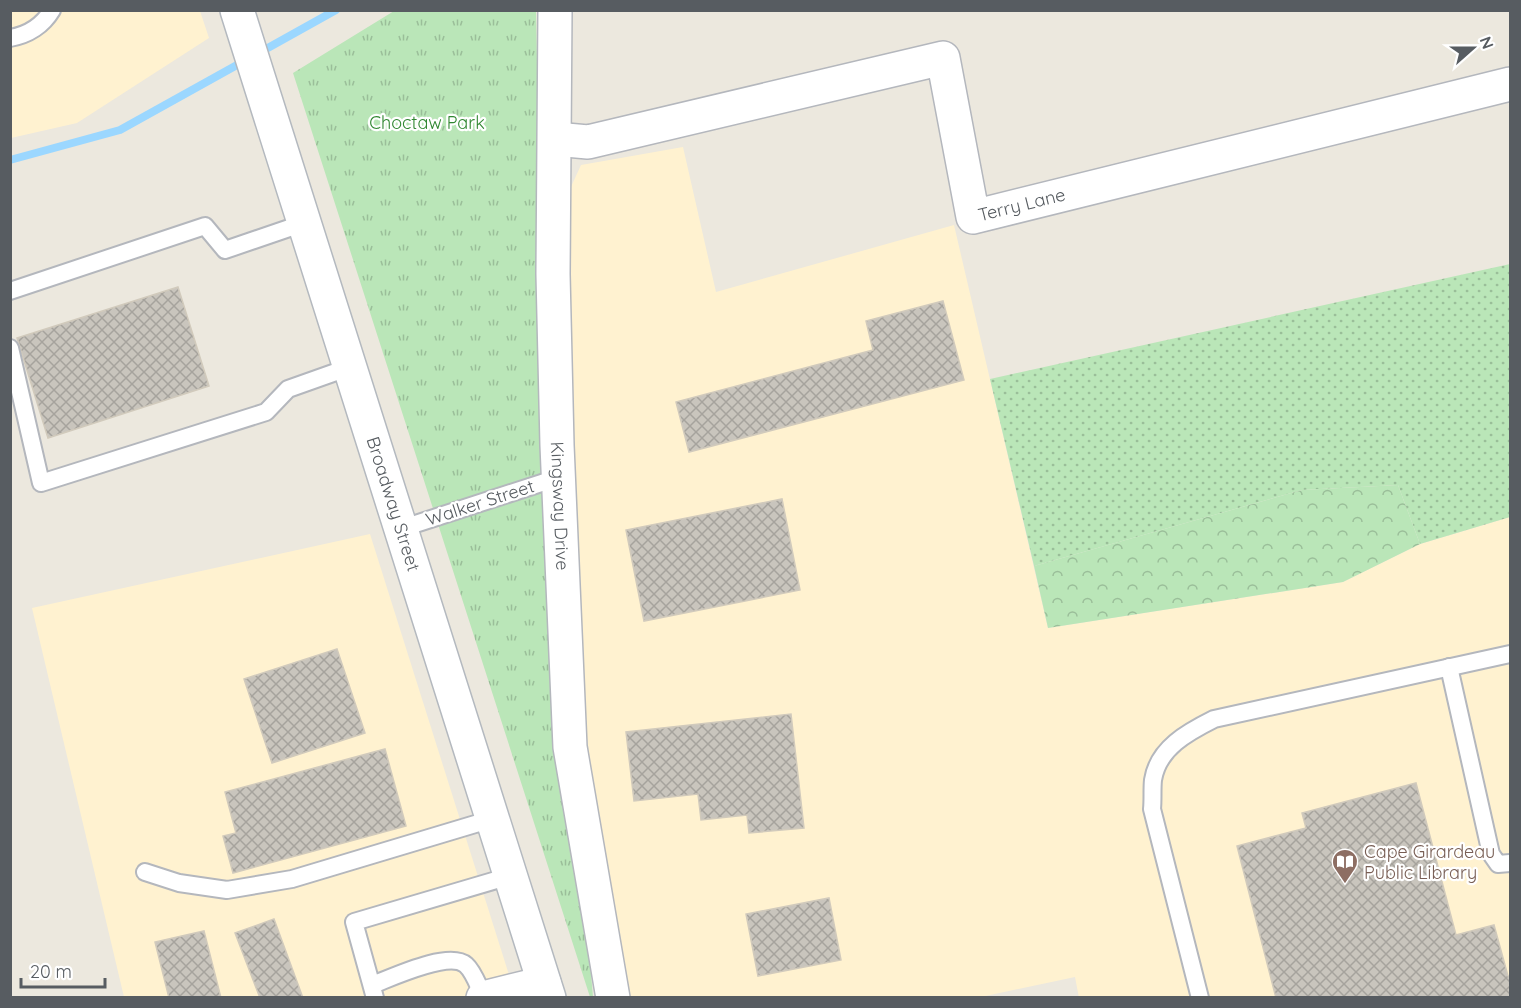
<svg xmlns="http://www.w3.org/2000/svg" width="1521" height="1008" viewBox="0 0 1521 1008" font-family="Quicksand,sans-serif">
<defs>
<pattern id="grass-dots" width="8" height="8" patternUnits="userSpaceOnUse" patternTransform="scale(1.5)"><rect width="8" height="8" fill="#bae6b8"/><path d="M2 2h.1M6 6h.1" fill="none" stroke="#9abe99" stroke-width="1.8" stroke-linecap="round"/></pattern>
<pattern id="forest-crowns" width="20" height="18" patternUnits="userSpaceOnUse" patternTransform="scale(1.5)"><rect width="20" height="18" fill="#bae6b8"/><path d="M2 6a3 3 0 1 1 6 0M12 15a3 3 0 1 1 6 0" fill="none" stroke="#9abe99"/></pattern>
<pattern id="park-tufts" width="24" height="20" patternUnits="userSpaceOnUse" patternTransform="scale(1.5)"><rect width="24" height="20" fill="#bae6b8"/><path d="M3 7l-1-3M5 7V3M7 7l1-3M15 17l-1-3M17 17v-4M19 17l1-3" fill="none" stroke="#9abe99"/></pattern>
<pattern id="building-cross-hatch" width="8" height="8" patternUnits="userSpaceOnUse" patternTransform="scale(1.5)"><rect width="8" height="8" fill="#c9c5bd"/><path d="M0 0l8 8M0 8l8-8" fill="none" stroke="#a6a39d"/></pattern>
</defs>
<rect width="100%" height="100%" fill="#ece8de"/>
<!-- commercial -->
<g fill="#fff2d0">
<path d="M10,11H200L209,38L77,123L11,138Z"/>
<path d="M683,147L716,292L954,225L1048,628L1343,582L1420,544L1510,517V997L1079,998L1075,977L976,998L626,997L604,873L585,720L571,415L570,189L581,165Z"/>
<path d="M370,534L516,997H124L32,608Z"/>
</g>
<!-- grass -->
<path fill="url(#grass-dots)" d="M1510,264V517L1420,544L1398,485L1302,490L1034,566L990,379Z"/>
<!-- forest -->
<path fill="url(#forest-crowns)" d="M1398,485L1420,544L1343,582L1048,628L1034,566L1302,490Z"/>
<!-- park -->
<path fill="url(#park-tufts)" d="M394,11H536L539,161L553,528L593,997H590L293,73Z"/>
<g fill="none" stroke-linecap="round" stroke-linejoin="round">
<!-- stream -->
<g stroke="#9bd7ff" stroke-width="8">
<path d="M257,54L336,10"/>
<path d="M10,160L120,130L246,60"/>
</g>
</g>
<!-- building -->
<g fill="url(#building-cross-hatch)" stroke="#d1cabc" stroke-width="1.5">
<path d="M178,287L209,386L48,438L17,338Z"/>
<path d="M943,301L964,380L689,452L676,402L873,350L866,321Z"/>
<path d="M782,499L800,590L644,621L626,530Z"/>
<path d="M337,649L365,733L272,763L244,679Z"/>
<path d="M791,714L804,828L749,833L747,815L701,820L698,794L634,801L626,732Z"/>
<path d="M385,749L406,826L233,873L223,836L236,833L225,792Z"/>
<path d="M1416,783L1456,935L1494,925L1508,976H1510V998H1276L1237,846L1306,828L1302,813Z"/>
<path d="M829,898L841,960L758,976L746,914Z"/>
<path d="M274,919L303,998H260L235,933Z"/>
<path d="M204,931L221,998H169L155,942Z"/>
</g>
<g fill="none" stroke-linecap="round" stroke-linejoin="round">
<defs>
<g id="lane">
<path d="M10,38C28,35 43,25 52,10"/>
<path d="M10,291L205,226L225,250L304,223"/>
<path d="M10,348L41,483L266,412L288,389L350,367"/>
<path d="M400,529L560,477"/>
<path d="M1449,667L1491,854L1498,864L1510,863"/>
<path d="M145,872L179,883L227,890L292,879L492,819"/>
<path d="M372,985C391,978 449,950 466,965C474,972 479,988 484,997"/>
<path d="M375,998L354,922L510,876"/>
<path d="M1200,998L1152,809C1153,800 1152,789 1153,780C1158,748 1188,732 1214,719L1510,654"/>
</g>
<g id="street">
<path id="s1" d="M555,10L553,274L557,445L570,747L613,998"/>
<path id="s2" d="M555,139L588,142L943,58L973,217L1510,84"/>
<path d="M483,998L544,983"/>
</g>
<g id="secondary">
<path id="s3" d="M237,10L549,998"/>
</g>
</defs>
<!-- lane casing -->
<use href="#lane" stroke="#b4b7bd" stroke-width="20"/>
<!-- street casing -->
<use href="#street" stroke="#b4b7bd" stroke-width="36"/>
<!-- secondary casing -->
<use href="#secondary" stroke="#b4b9bf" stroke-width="36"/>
<!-- lane -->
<use href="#lane" stroke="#fff" stroke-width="16"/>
<!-- street -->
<use href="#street" stroke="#fff" stroke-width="33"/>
<!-- secondary -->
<use href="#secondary" stroke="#fff" stroke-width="33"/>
</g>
<!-- icons -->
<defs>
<symbol id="library-pin" viewBox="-11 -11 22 30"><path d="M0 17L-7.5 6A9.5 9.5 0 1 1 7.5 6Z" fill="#8d6e63" stroke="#fff"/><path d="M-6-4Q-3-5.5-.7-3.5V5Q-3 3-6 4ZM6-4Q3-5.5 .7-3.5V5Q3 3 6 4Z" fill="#fff"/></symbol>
</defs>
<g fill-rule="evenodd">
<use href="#library-pin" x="1330" y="847" width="30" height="40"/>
</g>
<g text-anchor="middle" stroke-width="4.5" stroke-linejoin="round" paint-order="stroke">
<!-- park labels -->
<g font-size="18" fill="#308731" stroke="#fff">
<text x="427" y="129">Choctaw Park</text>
</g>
<!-- street labels -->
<g font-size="18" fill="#575c61" stroke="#fff">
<text dy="6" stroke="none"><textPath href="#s2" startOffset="610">Terry Lane</textPath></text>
<text transform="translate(480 503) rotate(-18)" y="6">Walker Street</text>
<text dy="6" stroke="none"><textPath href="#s3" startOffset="518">Broadway Street</textPath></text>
<text dy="6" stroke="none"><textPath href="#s1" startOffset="496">Kingsway Drive</textPath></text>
</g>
<!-- education labels -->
<g font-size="18" fill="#785e54" stroke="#fff" text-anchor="start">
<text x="1364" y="858">Cape Girardeau<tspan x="1364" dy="21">Public Library</tspan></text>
</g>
</g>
<!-- border -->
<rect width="1521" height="1008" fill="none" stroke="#575c61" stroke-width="24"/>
<!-- north arrow -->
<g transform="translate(1473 48) rotate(69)" stroke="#ffffff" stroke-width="4.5" paint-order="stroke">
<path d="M0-4.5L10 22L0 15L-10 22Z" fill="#575c61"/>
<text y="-9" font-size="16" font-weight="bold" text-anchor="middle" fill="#575c61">N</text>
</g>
<!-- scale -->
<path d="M21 978v9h84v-9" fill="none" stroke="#575c61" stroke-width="3"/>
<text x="30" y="978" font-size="18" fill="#575c61" stroke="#ffffff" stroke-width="4.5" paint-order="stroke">20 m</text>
</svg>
